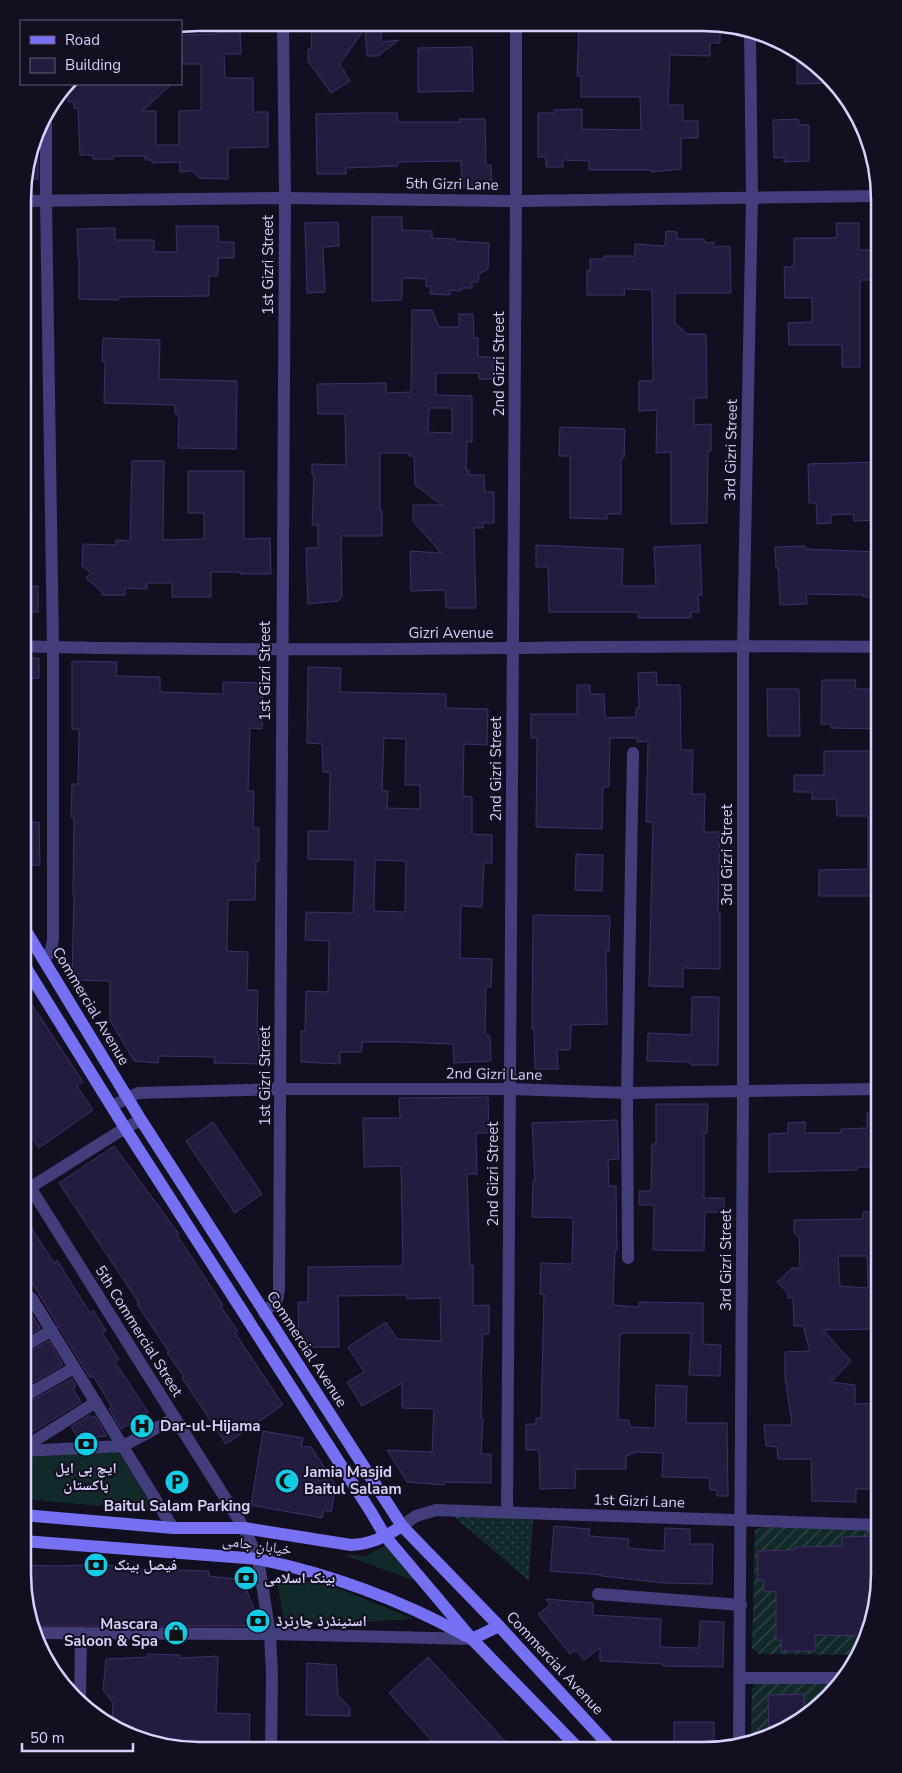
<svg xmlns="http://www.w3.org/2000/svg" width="902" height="1773" viewBox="0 0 902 1773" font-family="'Nunito Sans','Noto Naskh Arabic',sans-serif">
<defs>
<pattern id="park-dots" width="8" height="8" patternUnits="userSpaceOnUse" patternTransform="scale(1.25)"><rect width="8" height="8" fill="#122929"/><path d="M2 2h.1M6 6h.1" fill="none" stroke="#344749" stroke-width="1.8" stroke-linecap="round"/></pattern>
<pattern id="garden-furrows" width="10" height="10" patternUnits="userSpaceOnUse" patternTransform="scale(1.25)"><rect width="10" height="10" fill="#122929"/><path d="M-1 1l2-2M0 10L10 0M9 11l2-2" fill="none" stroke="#344749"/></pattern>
</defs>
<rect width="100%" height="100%" fill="#120f20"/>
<!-- grass -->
<g fill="#122929">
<path d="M117,1450L155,1511L23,1499V1458Z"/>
<path d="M388,1544L421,1576L445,1595L444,1597L418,1582L341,1554L366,1556Z"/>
<path d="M285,1576L338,1588L414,1619L285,1626L277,1583L280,1577Z"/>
</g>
<!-- park -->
<path fill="url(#park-dots)" d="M453,1516L533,1519L529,1581Z"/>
<!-- garden -->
<g fill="url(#garden-furrows)">
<path d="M763,1527L879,1528V1586L866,1641L858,1655L759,1654L752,1648L755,1530Z"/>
<path d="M756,1683H842L801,1721L759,1741L751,1743L752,1688Z"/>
</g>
<!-- building -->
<g fill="#241c3f" stroke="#3d3069" fill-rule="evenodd">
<path d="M579,25L720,26V43H710V56L670,55L668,105H683V121H698V138H681V169L651,172V170H589V161L563,160V167H546V157H538V113H554V110L582,109V129L641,130L640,97H581V76H577Z"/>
<path d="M382,27L381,42L399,40L378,56H367L365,28L340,64L350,81L331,93L308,61V49H311L312,28Z"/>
<path d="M240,31L241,54H224L225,78H253V112H268V147L228,148V179L199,178L192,171L180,172V162L152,163V160H145V156H113V159H93V155H80L78,108H74V102H68L69,84H172L142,111H156V145H179V111L201,110V64H181V35L218,34V32Z"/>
<path d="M472,47L473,91L418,92V48Z"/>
<path d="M797,55L819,66L831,83L797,84Z"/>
<path d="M362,113H397L398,122H460L459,119H485L486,165H491L492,187H462L461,161L398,162V166L346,168V174H317L316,114Z"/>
<path d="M798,119L799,125H809V161L784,162V157L774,158L773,120Z"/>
<path d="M35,141H38V179H25V172Z"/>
<path d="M372,217H402V230L432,231V238L455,239V241L489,243L488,269L479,274L478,282H472V288H462L461,291L450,290V295L430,294L431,287L426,286V279L402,278V300L372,301Z"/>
<path d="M338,222L339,246L323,247L325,292L307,293L305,223Z"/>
<path d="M836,223H859V250H879V280H860V367H842V345H789L788,323L812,322V298H785L784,267H794V238H837Z"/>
<path d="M176,226H218L219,242H234V258H218V276H209V296L119,297L118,300L79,299V257H78L77,229L115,228V240H154V252H177Z"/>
<path d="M666,231L677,232V239H704L706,243L714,242V247L730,246L731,293H675V323L687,334H706L707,398H694V425L711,424V451H708L707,523L671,524V452L656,453L657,410L639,411V381H653L652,290L624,289L625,295H587V270L590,271V259H604V256H635V244L665,246Z"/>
<path d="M412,310H432L439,327H459V314H473L474,338H478V357H493V379H479V373H436V395L472,396V442H467L466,470H469V475H484L485,492H494V523H483V528H474L476,608H446L445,590L411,591L410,551L441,553L413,521V505H442L415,485L414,456H409V453H380V511H382V536H341L342,597L338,601L308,604L306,548H318V525H312L314,475H312V464L346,465L345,414H318L317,384L386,383V393L411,392ZM429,408H452V433L428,432Z"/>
<path d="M103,338L160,340L159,379L237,381L236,449L178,448L179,414H175V405L104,403L105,362H102Z"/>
<path d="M560,427L625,429L624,458H621V514H607V519L570,518V456H559Z"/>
<path d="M132,461H164L163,540L204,539V513H188V471H244V539L270,538L271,574H240V572H211V597H172V583H147V589L125,588V595H102V592L86,578L91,573L82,566L83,544L116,545V540L130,541Z"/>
<path d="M879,462V520L854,521L853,514L831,515V523L817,524L816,503H809L808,464Z"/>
<path d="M536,545L623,549L622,586H656L654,547L700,545L702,595H698L699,612H691V618H638V612H549L548,567H536Z"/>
<path d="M805,546V549L879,552V597H863V595L806,594L807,604L780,605L778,568H776L775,547Z"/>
<rect x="24" y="586" width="14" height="26"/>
<path d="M23,658H39V678L23,679Z"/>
<path d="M72,661L117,662L116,676L160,677V692L223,694V682L263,683L262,729L250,728L248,791H254L253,828H259V861H256L255,900H228L227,951L248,952L247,990H258L257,1035H259V1064L214,1063L215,1057L159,1056L158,1063L134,1061L110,1020V981L72,980L74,895H73L74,818L71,817L72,784H78L79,729H72Z"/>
<path d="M308,667L341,668L340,692L446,694V708L488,709L487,745L464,744L463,796L472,797V834L492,835V863H484L482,907L461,906L460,958L492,959L491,987H486L485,1033L490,1037L491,1061L454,1063L453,1044L402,1042H362V1052H340V1064L301,1062V1031H305L306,991L328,992L329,941L305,940L306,912L353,913L355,860L308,859V831H329L330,772H323L322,744L307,743ZM384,738L406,739L405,785H420V809L387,808L388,791L382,790ZM375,860L406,861L405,912L374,911Z"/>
<path d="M656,672L657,685H680L681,750H693L692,794H705L704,832H720L718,913L720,912V969L683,968V987L649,986L653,822H646L648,741L637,742V738H610L609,787H603L602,829L536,827L537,738H531V714H577V685H590V694H604L605,718L636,717V708H639L638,673Z"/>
<path d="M822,680H856L855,689H879V729L831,728V724H821Z"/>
<path d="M767,689H799L800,736H768Z"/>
<path d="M824,751H879V896H819V870L868,869V816H837L836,799H812V792H794V775H824Z"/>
<path d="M23,822H39L40,865L23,866Z"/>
<path d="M576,854L603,855L602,891L575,890Z"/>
<path d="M533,915L610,916L609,951H606L607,1024L571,1025L570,1050H557L558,1069H535L534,1029H532Z"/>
<path d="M23,991L83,1082L77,1086L93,1110L39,1148L23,1124Z"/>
<path d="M692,997H719L718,1065H691V1062L647,1061L648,1033L691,1035Z"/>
<path d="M488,1097L489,1133H476L477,1174H467L470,1265H473V1306L489,1305V1334H483L481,1381H482L481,1418H483L481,1454H491V1483L444,1482V1485L407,1482L387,1450L432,1452L434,1409L402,1408V1383L362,1406L347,1382L364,1372L348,1347L386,1322L397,1339L441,1341L440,1298L407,1299L406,1295L338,1296L339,1347H299L298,1302H308V1267L403,1266L401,1166L364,1167L363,1118H400L399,1098Z"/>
<path d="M656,1104H708L707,1133H704V1198H724V1212H705L704,1251L653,1250L654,1205H639V1191H651L652,1144H656Z"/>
<path d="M867,1113H879V1167H857V1170L769,1172V1134L788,1133V1123L805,1122V1133H841V1129L867,1128Z"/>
<path d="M617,1120L619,1159L608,1160L609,1186H616L617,1250H615L613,1305L639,1307V1302L703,1303V1344L721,1345L720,1376L689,1375L691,1333H623V1334H620L618,1420H629L630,1427L655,1428L656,1385L687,1386L686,1423H727L728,1496H717V1490H710L709,1478L662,1477L663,1453L636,1452L626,1456V1469H576L575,1488L540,1489L539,1450H526V1424H536V1418H541L544,1294H540L541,1263L572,1264L573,1218L532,1217L533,1181H535L532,1123Z"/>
<path d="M213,1122L262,1194L235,1213L186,1141Z"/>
<path d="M114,1146L179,1234L177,1235L223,1305L221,1307L238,1331L235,1333L283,1405L226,1444L182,1378L184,1377L167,1353L169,1352L137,1304L139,1303L59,1183Z"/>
<path d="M863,1212H879V1329L823,1330L851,1361L831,1382L855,1385V1404L879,1403V1489H856V1502L812,1501L811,1459H778L777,1447L766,1446L764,1425H792L785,1377V1352L810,1351L803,1326H794L793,1298H788V1293L777,1282L792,1268H800L799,1237L794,1233V1220L863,1219ZM838,1256H867L868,1288L840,1286Z"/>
<path d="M23,1215L54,1263L57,1260L90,1313L93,1310L106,1331L102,1333L119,1359L115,1362L148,1412L121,1429L109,1409L112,1407L93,1376L90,1378L23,1268Z"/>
<path d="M26,1305L40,1328L23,1338V1307Z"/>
<path d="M49,1341L63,1365L23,1388V1355Z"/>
<path d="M72,1379L76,1387L73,1389L81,1402L23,1438V1405Z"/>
<path d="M90,1415L92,1418L95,1416L107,1436L79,1439L71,1427Z"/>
<path d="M263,1431L303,1438L301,1446L311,1447L336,1485L331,1512L324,1510L322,1518L251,1505Z"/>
<path d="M554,1526L590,1529L589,1536L629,1539L628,1548L664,1551L665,1528L690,1529V1544H713L712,1584L664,1583L602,1576V1575L550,1571Z"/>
<path d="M879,1536V1586L870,1626H863V1636L815,1635V1651H781V1640H776V1591L764,1592L763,1580H758V1551L795,1550V1547L842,1546V1537Z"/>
<path d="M87,1563L139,1568V1569L209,1571V1576L243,1580L260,1626H31L23,1565L56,1566L87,1565Z"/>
<path d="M546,1599L593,1603V1615L661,1619L660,1647L699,1648L700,1621L724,1622L723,1667L663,1666V1664L600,1661V1648L584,1660L576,1650L570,1654L538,1614L550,1605Z"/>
<path d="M147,1654L180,1655V1658L218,1656L216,1713L250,1714L249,1745L150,1741L118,1730L117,1722H112L113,1703L103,1690L106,1659L148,1657Z"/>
<path d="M428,1657L473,1706L513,1750H440L389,1693Z"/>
<path d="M307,1663L336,1665L338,1695L350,1708V1716L306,1715Z"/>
<path d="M804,1694V1707H816L801,1721L769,1736L768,1695Z"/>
<path d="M674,1722H714V1749L703,1750H678L679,1743H674Z"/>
</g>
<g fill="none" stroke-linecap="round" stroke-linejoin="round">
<!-- minor -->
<g stroke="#413e7b" stroke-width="12">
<path d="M24,201L285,198L516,201L879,196"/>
<path d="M45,959L51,950L53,939V647L46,201V114"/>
<path d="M112,1106L138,1093L281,1089H510L627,1093L879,1089"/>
<path d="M23,1176L244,1528L258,1559L270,1634L272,1674L271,1749"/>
<path d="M628,1258L627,1093L633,753"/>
<path d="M23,1297L27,1295L32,1299L173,1528"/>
<path d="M264,1313L277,1300L279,1290L285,198L283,23"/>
<path d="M23,1347L52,1330"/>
<path d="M23,1397L74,1368"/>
<path d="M23,1448L96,1402"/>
<path d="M23,1451L123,1446L175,1418"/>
<path d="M507,1513L516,201V24"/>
<path d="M402,1526L416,1516L436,1510L879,1525"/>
<path d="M598,1594L741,1605"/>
<path d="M34,1633L270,1634L472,1639"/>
<path d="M740,1678H845"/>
<path d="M80,1702L81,1633"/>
<path d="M739,1745L743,1090V645L752,197L750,32"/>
</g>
<!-- tertiary -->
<g stroke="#413e7b" stroke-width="12">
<path d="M23,646C92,649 161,648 230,649C446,651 663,644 879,647"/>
<path d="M23,1192L125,1128L141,1120"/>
</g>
<!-- secondary -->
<g stroke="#7670f3" stroke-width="12">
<path d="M23,926L141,1120L402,1526L499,1626L613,1750"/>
<path d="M23,963L125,1128L371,1512L385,1536L472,1639L580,1750"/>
<path d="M23,1515L173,1528H244L351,1545C371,1544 385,1537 402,1526"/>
<path d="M23,1541L258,1559C330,1574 401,1600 466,1636"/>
<path d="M472,1639L499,1626"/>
</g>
</g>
<!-- icons -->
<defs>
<symbol id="hospital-disc" viewBox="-11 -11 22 22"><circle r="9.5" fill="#14cbe5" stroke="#120f20"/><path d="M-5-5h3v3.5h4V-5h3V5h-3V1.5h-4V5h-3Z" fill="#111"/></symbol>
<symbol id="bank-disc" viewBox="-11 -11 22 22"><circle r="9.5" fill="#14cbe5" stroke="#120f20"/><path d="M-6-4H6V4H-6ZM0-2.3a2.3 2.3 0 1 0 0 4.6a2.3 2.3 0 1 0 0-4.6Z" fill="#111"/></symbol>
<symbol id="mosque-disc" viewBox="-11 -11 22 22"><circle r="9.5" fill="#14cbe5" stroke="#120f20"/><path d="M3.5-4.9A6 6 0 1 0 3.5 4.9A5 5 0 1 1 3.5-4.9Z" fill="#111"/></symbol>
<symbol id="parking-disc" viewBox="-11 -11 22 22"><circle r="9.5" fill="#14cbe5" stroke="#120f20"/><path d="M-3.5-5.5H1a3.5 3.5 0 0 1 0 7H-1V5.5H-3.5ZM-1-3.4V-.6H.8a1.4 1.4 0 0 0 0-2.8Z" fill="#111"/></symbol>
<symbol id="shop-disc" viewBox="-11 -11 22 22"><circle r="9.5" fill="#14cbe5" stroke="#120f20"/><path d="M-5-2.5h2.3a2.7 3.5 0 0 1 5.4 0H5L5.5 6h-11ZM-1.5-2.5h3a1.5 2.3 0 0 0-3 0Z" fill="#111"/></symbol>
</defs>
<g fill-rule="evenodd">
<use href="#hospital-disc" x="128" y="1412" width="28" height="28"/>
<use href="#bank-disc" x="72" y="1430" width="28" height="28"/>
<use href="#mosque-disc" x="273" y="1467" width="28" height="28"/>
<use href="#parking-disc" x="163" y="1468" width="28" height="28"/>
<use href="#bank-disc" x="82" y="1551" width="28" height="28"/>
<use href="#bank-disc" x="232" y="1564" width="28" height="28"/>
<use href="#bank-disc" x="244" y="1607" width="28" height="28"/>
<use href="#shop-disc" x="162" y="1619" width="28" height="28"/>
</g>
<g text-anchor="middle" stroke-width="4" stroke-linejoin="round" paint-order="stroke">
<!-- street labels -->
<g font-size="15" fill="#d7d1fb" stroke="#120f20">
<text transform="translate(452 184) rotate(1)" y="5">5th Gizri Lane</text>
<text transform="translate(268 265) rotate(-90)" y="5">1st Gizri Street</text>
<text transform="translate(499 364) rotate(-90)" y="5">2nd Gizri Street</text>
<text transform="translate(731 450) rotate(-89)" y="5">3rd Gizri Street</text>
<text x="451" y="638">Gizri Avenue</text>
<text transform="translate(265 671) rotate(-90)" y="5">1st Gizri Street</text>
<text transform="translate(496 769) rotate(-90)" y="5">2nd Gizri Street</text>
<text transform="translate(727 855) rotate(-90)" y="5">3rd Gizri Street</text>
<text transform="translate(91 1006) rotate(59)" y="5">Commercial Avenue</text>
<text transform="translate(494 1074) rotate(1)" y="5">2nd Gizri Lane</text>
<text transform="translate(265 1076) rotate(-90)" y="5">1st Gizri Street</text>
<text transform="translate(493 1174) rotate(-90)" y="5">2nd Gizri Street</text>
<text transform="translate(726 1260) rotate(-90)" y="5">3rd Gizri Street</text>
<text transform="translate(139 1331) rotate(58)" y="5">5th Commercial Street</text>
<text transform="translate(307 1349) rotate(57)" y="5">Commercial Avenue</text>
<text transform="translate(639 1501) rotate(2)" y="5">1st Gizri Lane</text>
<text transform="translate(257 1545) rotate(8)" y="5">خیابانِ جامی</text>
<text transform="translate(555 1663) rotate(47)" y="5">Commercial Avenue</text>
</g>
<!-- poi labels -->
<g font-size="15" font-weight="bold" fill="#d7d1fb" stroke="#120f20" text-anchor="start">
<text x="160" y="1431">Dar-ul-Hijama</text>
<text x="86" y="1473" text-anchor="middle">ایچ بی ایل<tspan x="86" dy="17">پاکستان</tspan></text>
<text x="304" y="1477">Jamia Masjid<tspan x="304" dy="17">Baitul Salaam</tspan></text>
<text x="177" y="1511" text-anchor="middle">Baitul Salam Parking</text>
<text x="114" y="1570">فیصل بینک</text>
<text x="264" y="1583">بینک اسلامی</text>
<text x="276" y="1626">اسٹینڈرڈ چارٹرڈ</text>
<text x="158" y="1629" text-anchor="end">Mascara<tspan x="158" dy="17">Saloon &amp; Spa</tspan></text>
</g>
</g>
<!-- crop -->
<path d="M0 0H902V1773H0ZM199 31H703A168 168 0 0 1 871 199V1574A168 168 0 0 1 703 1742H199A168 168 0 0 1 31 1574V199A168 168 0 0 1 199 31Z" fill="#120f20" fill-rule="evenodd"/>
<path fill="none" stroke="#d7d1fb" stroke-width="2.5" d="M199 31H703A168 168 0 0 1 871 199V1574A168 168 0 0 1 703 1742H199A168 168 0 0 1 31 1574V199A168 168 0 0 1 199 31Z"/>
<!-- legend -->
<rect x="20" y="20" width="162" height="65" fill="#120f20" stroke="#615d78"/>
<rect x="30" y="36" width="25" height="8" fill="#7670f3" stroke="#615d78"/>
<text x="65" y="45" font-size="15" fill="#d7d1fb">Road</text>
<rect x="30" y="58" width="25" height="15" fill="#241c3f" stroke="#615d78"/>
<text x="65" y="70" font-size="15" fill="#d7d1fb">Building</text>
<!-- scale -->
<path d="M22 1743v8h111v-8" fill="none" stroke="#d7d1fb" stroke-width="2.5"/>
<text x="30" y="1743" font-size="15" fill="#d7d1fb" stroke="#120f20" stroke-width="4" paint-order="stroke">50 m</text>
</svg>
